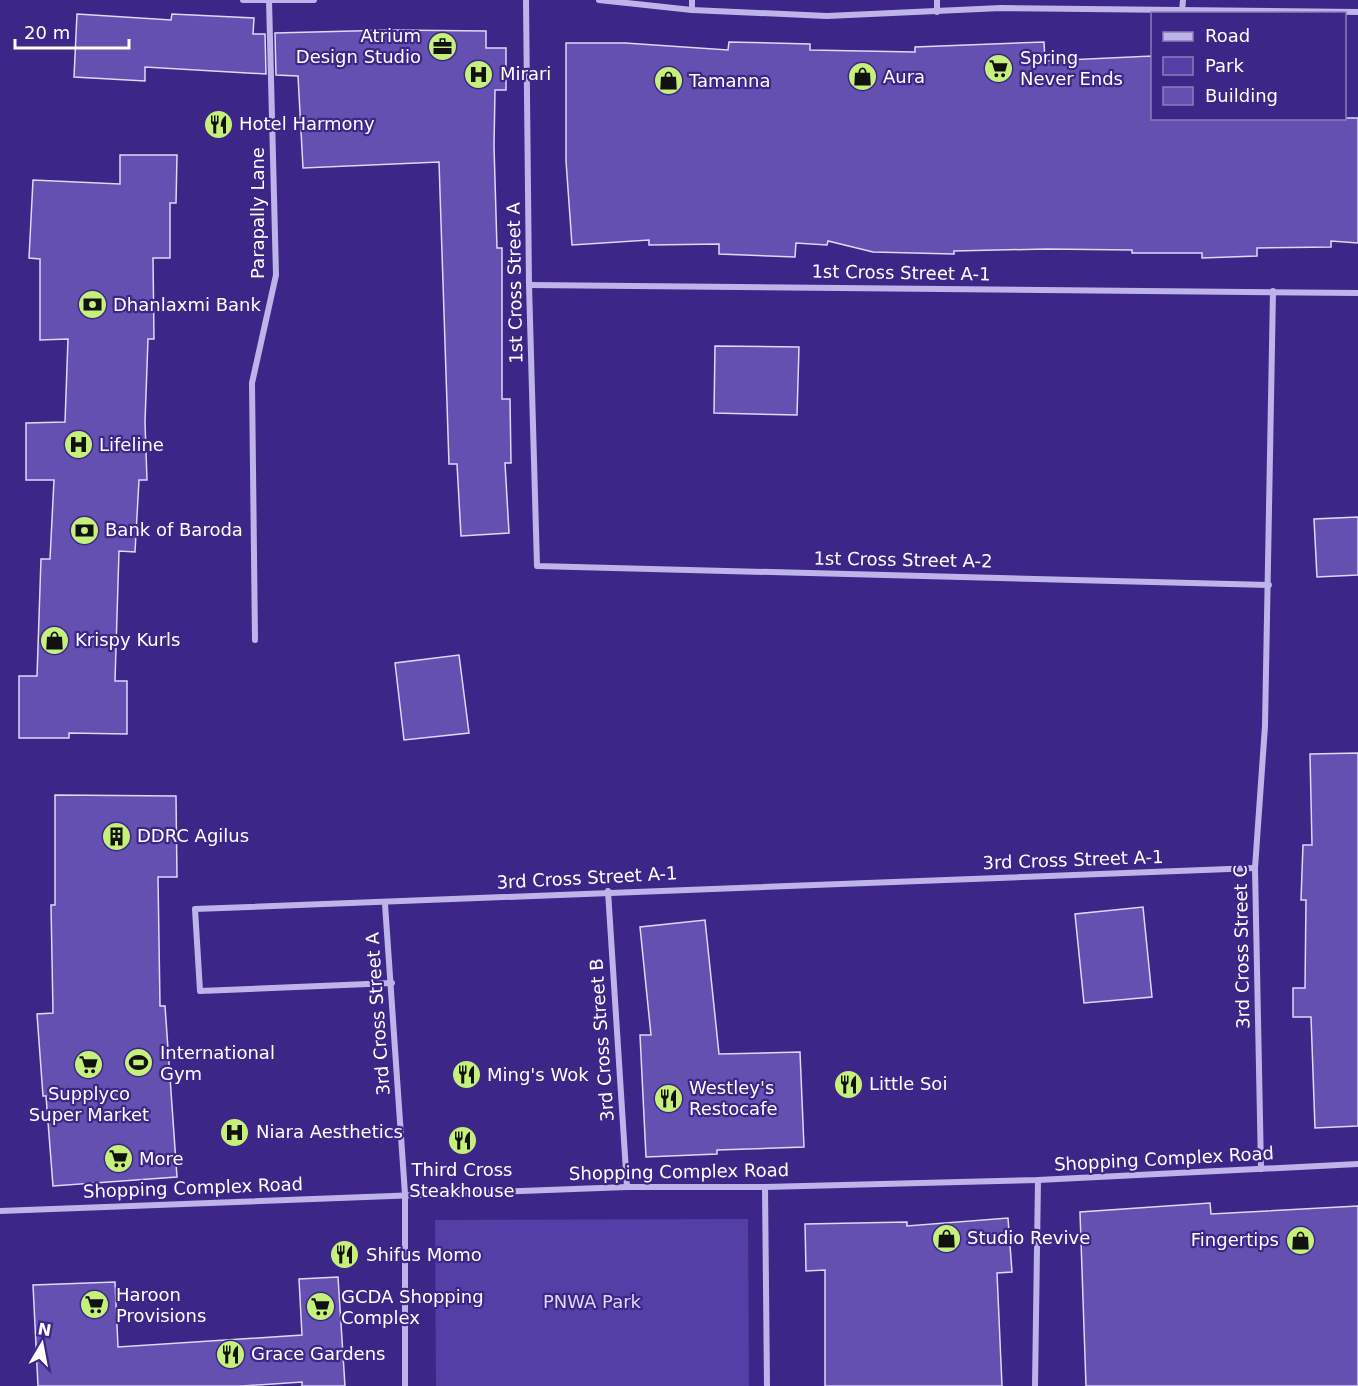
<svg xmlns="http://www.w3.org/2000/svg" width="1358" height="1386" viewBox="0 0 1358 1386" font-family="'DejaVu Sans',sans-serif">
<rect width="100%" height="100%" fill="#3c2788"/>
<!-- green -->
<path fill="#543fa7" d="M748,1219L749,1386H436L435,1220Z"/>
<!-- building -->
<g fill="#6450b0" stroke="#ded8f7" stroke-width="1.5">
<path d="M77,14L171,20L172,14L254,18L253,34H265L266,74L145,67V81L74,77Z"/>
<path d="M392,30L486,31V48H506V90H495L494,146L497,248H502V399H510L511,463H505L509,533L461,536L457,464H449L439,162L303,168L298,76L276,75L275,33Z"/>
<path d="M729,42L810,44V50L915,52V47L1044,42L1045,61L1152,56V118H1358V243L1331,241V247L1257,248V256L1202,258V253H1132V250L1047,249L954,251V254L873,252L828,241L827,245L796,243L795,257L719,254V244L649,245V240L572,245L566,161V43H625L728,50Z"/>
<path d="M120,155H177L176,203H170V258H153L154,339H148L145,422L147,480H139L135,552L119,551L115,681H127V734L69,733V738H19V676H37L41,559H50L54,480H26V423L65,422L68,339L40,340V259L29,258L33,180L120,184Z"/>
<path d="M715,346L799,347L797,415L714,413Z"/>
<path d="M1358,517V575L1317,577L1314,519Z"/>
<path d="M459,655L469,733L404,740L395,663Z"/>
<path d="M1358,753V1126L1315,1128L1311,1017H1293V988H1305L1306,900H1301L1303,845H1312L1310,754Z"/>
<path d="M55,795L176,796L177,877H158L160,1006H165L177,1177L53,1186L46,1096H43L37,1014L53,1013L51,905H55Z"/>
<path d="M1143,907L1152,997L1084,1003L1075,914Z"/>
<path d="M705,920L719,1054L800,1052L804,1147L717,1150V1154L646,1157L640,1035H651L640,927Z"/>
<path d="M1210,1203L1211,1214L1358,1206V1386H1086L1080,1212Z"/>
<path d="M1008,1218L1012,1272L997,1273L1002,1386H825V1270L806,1271L805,1224L907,1222V1226Z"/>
<path d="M338,1277L345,1386H302V1382L242,1386H38L33,1285L115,1282L118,1347L302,1335L299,1279Z"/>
</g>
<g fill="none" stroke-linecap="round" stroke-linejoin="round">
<!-- street -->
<g stroke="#bfb4e9" stroke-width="6">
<path d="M243,0H314"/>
<path d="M526,0L529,285L537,566L1269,585"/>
<path d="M599,0L692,10L827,16L1001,8L1358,12"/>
<path d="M937,0V12"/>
<path d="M692,10V0"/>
<path d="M1182,11L1183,0"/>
<path d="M529,285L1358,293"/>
<path d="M255,640L252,383L276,275L269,0"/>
<path d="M608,891L627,1187"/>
<path d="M385,904L405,1194V1386"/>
<path d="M392,983L200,991L195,909L1255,868"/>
<path d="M1261,1169L1255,868L1265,726L1273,291"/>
<path d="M765,1187L767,1386"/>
<path d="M0,1211L627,1187H765L1038,1180L1358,1164"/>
<path d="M1035,1386L1038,1180"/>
</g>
</g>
<!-- icons -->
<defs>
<symbol id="office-disc" viewBox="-11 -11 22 22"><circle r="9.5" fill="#c5f17a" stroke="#3c2788"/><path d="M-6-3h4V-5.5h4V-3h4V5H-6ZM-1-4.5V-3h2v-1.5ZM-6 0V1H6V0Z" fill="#111"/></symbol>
<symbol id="supermarket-disc" viewBox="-11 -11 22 22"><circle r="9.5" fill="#c5f17a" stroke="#3c2788"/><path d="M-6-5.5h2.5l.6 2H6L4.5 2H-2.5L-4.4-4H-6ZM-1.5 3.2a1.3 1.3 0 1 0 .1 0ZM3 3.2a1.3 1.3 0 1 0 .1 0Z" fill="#111"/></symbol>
<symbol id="hospital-disc" viewBox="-11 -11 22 22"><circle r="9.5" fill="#c5f17a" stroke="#3c2788"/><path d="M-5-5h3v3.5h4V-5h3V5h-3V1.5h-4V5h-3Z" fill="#111"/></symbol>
<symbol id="shop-disc" viewBox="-11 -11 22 22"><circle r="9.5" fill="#c5f17a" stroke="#3c2788"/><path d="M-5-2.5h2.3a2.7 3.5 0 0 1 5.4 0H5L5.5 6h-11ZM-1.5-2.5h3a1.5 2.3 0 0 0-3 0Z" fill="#111"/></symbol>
<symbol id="restaurant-disc" viewBox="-11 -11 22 22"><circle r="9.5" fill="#c5f17a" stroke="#3c2788"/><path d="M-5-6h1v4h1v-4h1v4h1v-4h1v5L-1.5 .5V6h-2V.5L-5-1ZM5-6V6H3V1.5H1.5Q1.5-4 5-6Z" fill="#111"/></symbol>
<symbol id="bank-disc" viewBox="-11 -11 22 22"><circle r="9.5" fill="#c5f17a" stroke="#3c2788"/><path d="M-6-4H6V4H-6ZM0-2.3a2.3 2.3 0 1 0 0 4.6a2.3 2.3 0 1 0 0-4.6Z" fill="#111"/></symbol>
<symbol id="building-disc" viewBox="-11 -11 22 22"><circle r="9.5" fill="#c5f17a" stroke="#3c2788"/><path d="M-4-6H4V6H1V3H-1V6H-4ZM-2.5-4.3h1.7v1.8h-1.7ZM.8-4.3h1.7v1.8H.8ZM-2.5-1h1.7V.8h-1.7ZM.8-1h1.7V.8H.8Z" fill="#111"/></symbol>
<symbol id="stadium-disc" viewBox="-11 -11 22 22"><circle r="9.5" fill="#c5f17a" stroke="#3c2788"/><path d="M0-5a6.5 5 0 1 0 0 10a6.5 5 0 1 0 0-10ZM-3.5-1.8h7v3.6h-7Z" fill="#111"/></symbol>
</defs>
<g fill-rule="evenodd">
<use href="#office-disc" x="426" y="30" width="33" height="33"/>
<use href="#supermarket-disc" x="982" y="52" width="33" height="33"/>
<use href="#hospital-disc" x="462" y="58" width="33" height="33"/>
<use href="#shop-disc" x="846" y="60" width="33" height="33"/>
<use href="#shop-disc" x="652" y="64" width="33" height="33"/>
<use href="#restaurant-disc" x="202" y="108" width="33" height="33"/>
<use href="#bank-disc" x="76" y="288" width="33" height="33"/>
<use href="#hospital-disc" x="62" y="428" width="33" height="33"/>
<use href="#bank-disc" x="68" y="514" width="33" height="33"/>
<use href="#shop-disc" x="38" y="624" width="33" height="33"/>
<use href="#building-disc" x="100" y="820" width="33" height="33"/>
<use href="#stadium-disc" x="122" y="1046" width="33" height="33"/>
<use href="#supermarket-disc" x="72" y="1048" width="33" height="33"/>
<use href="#restaurant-disc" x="450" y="1058" width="33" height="33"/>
<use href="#restaurant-disc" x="832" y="1068" width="33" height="33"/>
<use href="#restaurant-disc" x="652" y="1082" width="33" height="33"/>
<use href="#hospital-disc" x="218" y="1116" width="33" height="33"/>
<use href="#restaurant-disc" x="446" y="1124" width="33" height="33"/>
<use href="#supermarket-disc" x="102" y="1142" width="33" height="33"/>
<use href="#shop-disc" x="930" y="1222" width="33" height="33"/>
<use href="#shop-disc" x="1284" y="1224" width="33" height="33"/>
<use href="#restaurant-disc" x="328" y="1238" width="33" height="33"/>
<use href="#supermarket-disc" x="78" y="1288" width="33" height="33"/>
<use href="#supermarket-disc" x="304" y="1290" width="33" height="33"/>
<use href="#restaurant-disc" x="214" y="1338" width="33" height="33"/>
</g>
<g text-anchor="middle" stroke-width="4.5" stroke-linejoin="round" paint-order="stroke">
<!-- poi labels -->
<g font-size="18" fill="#fff" stroke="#3c2788" text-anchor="start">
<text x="421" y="42" text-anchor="end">Atrium<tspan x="421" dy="21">Design Studio</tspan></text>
<text x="1020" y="64">Spring<tspan x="1020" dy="21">Never Ends</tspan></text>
<text x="500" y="80">Mirari</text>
<text x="883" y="83">Aura</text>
<text x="689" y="87">Tamanna</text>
<text x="239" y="130">Hotel Harmony</text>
<text x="113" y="311">Dhanlaxmi Bank</text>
<text x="99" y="451">Lifeline</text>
<text x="105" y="536">Bank of Baroda</text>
<text x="75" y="646">Krispy Kurls</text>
<text x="137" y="842">DDRC Agilus</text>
<text x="160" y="1059">International<tspan x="160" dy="21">Gym</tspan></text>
<text x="487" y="1081">Ming's Wok</text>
<text x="869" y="1090">Little Soi</text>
<text x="689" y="1094">Westley's<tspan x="689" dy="21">Restocafe</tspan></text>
<text x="89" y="1100" text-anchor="middle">Supplyco<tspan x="89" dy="21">Super Market</tspan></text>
<text x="256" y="1138">Niara Aesthetics</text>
<text x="139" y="1165">More</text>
<text x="462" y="1176" text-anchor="middle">Third Cross<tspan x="462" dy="21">Steakhouse</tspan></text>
<text x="967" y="1244">Studio Revive</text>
<text x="1279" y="1246" text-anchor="end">Fingertips</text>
<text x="366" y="1261">Shifus Momo</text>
<text x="116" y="1301">Haroon<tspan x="116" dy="21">Provisions</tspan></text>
<text x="341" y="1303">GCDA Shopping<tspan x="341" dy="21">Complex</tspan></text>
<text x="251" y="1360">Grace Gardens</text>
</g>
<!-- street labels -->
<g font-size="18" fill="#fff" stroke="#3c2788">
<text transform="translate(258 213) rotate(-90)" y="6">Parapally Lane</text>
<text transform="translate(901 273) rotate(1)" y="6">1st Cross Street A-1</text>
<text transform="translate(515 283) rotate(-91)" y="6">1st Cross Street A</text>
<text transform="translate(903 560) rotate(1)" y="6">1st Cross Street A-2</text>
<text transform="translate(1073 860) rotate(-2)" y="6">3rd Cross Street A-1</text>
<text transform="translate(587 878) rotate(-3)" y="6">3rd Cross Street A-1</text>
<text transform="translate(1242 947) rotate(-91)" y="6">3rd Cross Street C</text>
<text transform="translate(378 1014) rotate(-94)" y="6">3rd Cross Street A</text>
<text transform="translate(602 1040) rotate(-94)" y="6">3rd Cross Street B</text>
<text transform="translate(1164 1159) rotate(-3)" y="6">Shopping Complex Road</text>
<text transform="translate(679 1172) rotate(-1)" y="6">Shopping Complex Road</text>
<text transform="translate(193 1188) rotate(-2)" y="6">Shopping Complex Road</text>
</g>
<!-- park labels -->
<g font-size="18" fill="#ded8f7" stroke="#3c2788">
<text x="592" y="1308">PNWA Park</text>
</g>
</g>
<!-- legend -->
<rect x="1151" y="12" width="195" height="108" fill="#3c2788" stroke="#8a7db8" stroke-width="1.5"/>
<rect x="1163" y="32" width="30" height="9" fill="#bfb4e9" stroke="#8a7db8" stroke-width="1.5"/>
<text x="1205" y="42" font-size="18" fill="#ffffff">Road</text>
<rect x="1163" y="57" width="30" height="18" fill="#543fa7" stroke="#8a7db8" stroke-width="1.5"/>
<text x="1205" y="72" font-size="18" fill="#ffffff">Park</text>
<rect x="1163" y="87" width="30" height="18" fill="#6450b0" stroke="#8a7db8" stroke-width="1.5"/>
<text x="1205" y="102" font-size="18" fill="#ffffff">Building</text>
<!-- north arrow -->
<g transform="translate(42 1344) rotate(10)" stroke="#3c2788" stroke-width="4.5" paint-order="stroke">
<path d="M0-4.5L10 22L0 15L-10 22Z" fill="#ffffff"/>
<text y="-9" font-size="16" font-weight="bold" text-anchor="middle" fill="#ffffff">N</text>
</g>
<!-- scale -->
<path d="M15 39v9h114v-9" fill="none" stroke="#ffffff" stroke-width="3"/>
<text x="24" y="39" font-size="18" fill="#ffffff" stroke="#3c2788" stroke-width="4.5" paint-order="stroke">20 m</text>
</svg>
